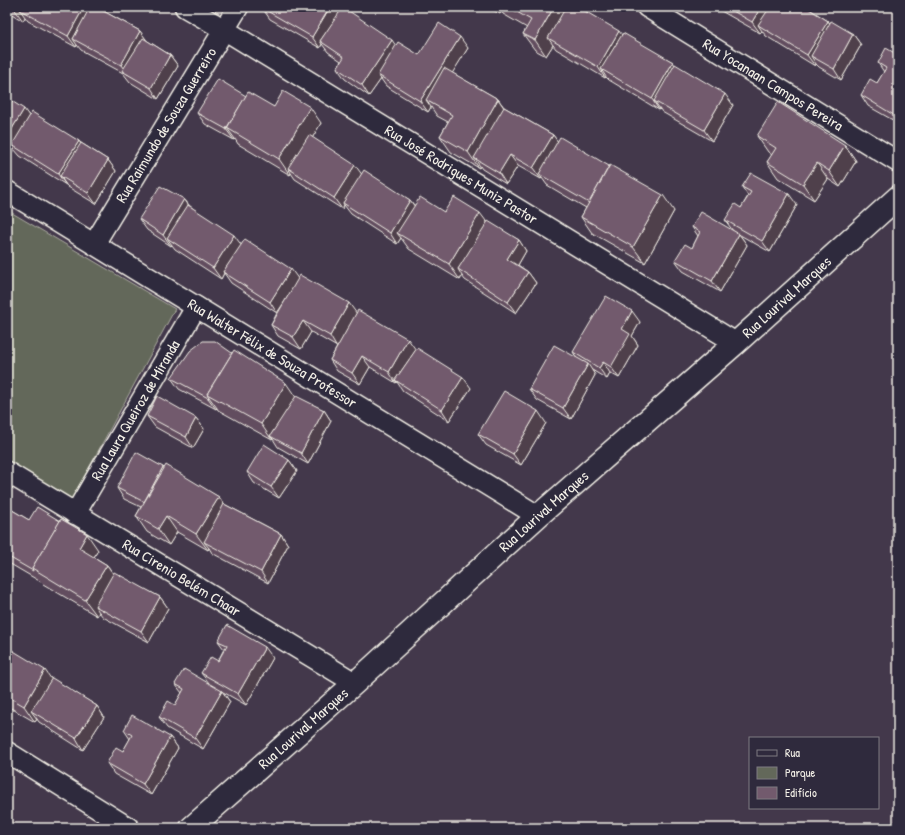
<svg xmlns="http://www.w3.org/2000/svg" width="905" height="835" viewBox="0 0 905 835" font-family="'Patrick Hand',sans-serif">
<rect width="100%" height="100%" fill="#43384b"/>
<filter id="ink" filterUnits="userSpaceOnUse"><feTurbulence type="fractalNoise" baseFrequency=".025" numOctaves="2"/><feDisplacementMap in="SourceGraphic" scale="8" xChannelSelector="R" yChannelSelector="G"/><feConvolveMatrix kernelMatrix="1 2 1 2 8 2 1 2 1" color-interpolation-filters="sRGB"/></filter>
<g filter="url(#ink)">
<!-- green -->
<path fill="#63685a" stroke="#acaca1" d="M7,210L175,309L70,503L7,464Z"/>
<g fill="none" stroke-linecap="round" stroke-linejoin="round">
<defs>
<g id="street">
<path id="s1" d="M185,7L225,30L736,343"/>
<path id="s2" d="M647,7L898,162"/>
<path id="s3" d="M7,191L538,516"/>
<path id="s4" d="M94,244L238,7"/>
<path id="s5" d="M7,472L355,683"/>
<path id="s6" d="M75,514L196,307"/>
<path d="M7,752L129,828"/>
</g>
<g id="secondary">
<path id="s7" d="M191,828L355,683L538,516L736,343L898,197"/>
</g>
</defs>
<!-- street casing -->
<use href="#street" stroke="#f4f1e8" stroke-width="23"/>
<!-- secondary casing -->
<use href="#secondary" stroke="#f4f1e8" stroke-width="25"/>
<!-- street -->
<use href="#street" stroke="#2f2a3d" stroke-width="20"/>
<!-- secondary -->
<use href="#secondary" stroke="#2f2a3d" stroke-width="22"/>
</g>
<!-- wall -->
<g fill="#624d5e" stroke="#f4f1e8">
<path d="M7,7H96L140,31L146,40L170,55L178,66L158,99L130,82L123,73L81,50L77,45L76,47L28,21L25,17L23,21L7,11Z"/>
<path d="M487,7H578L622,35L673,62L675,66L733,105L712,141L662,112L660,109L659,110L609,80L606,77L605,78L556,49L553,45L546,56L535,50L523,34L527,28L503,14L502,12L500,14Z"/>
<path d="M714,7H806L828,21L830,23L853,34L861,45L841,80L819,67L816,64L815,66L766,36L762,31L760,33Z"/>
<path d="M262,8L340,11L396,46L419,55L468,48L452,73L498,99L504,107L553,135L557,141L674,211L645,263L592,233L581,217L586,208L547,185L542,178L541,179L518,166L506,184L482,169L480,166L479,168L451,152L440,136L448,122L437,116L431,107L428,112L386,86L381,79L369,96L345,79L337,68L341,61L328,52L322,44L320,48L270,19Z"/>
<path d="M898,55V123L868,106L861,95L877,83L884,72L878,63Z"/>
<path d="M246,96L274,107L321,123L312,138L362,174L410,200L414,205L487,223L519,240L526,251L518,265L528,272L536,283L516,313L465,280L462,276L460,280L409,249L401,238L397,244L351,214L344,205L342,209L295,179L291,173L290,175L238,144L235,139L234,140L205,124L197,113Z"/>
<path d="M7,98L30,116L79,141L81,143L108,160L116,171L96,204L68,187L66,185L20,156L14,149L11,153L7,150Z"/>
<path d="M757,136L845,145L856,161L840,187L828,179L814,200L778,178L767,162L772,155L768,152Z"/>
<path d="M742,187L797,205L770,252L733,231L725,220L741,208L748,196Z"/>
<path d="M184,199L190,206L241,245L298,278L416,350L471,388L449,421L403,391L397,382L396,383L370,367L360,384L337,371L330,360L337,347L311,332L301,349L278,336L271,325L277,313L231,283L224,273L221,279L175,249L172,245L171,246L147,230L139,219Z"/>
<path d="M692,227L739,234L747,245L720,292L683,271L675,260L692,248L698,236Z"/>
<path d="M640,322L632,336L638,345L619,378L610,373L607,379L592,370L595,375L571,419L537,400L529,389L576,357L573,352Z"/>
<path d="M171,378L295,397L324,410L331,421L308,464L278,447L273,439L272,440L218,410L217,408L216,409L179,389Z"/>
<path d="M147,416L196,418L204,429L193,448L155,427Z"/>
<path d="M546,423L521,465L486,445L478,434Z"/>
<path d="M289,460L297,471L279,498L254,483L247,472Z"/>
<path d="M163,467L164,469L219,497L224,504L281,534L288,545L268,583L212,553L209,548L208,550L177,532L169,545L147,532L136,516L141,507L124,499L117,488Z"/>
<path d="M7,507L29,520L98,550L94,557L107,565L113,573L160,597L168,608L149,642L103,617L99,612L97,616L43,584L41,582L7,562Z"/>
<path d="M218,641L273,658L246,705L223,692L230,702L203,749L167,728L159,717L175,705L182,693L175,684L209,683L201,673L218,661L224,649Z"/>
<path d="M7,647L52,679L97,706L104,717L83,750L39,722L37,719L35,722L9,707L7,709Z"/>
<path d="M124,730L170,737L178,748L151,795L114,774L107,763L123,751L130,739Z"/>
</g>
<!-- shaded-wall -->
<g fill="#503f4c" stroke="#f4f1e8">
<path d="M13,7H31L20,10L25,17L23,21Z"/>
<path d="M84,7H91L73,39L77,45L76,47L68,36Z"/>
<path d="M330,7H338L341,12L320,41L322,44L320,48L312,37Z"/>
<path d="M495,7H498L502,12L500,14Z"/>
<path d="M554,7H575L548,38L553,45L546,56L535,40Z"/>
<path d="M761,7H775L758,25L762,31L760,33L752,22Z"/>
<path d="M828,21L836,32L811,56L816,64L815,66L807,55Z"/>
<path d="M140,31L148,42L128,75L121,65Z"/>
<path d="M619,31L627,42L601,69L606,77L605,78L598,67Z"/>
<path d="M853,34L861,45L841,80L834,69Z"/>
<path d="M460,37L468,48L433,104L426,100L431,107L428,112L420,101Z"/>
<path d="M392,40L400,52L378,75L381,79L369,96L362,85Z"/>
<path d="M170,55L178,66L158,99L151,88Z"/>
<path d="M673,62L680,74L654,101L660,109L659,110L652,99Z"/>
<path d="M725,94L733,105L712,141L704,130Z"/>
<path d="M246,96L227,128L235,139L234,140L226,129Z"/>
<path d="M498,99L509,115L474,158L480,166L479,168L468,152Z"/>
<path d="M310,107L321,123L293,171L288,168L291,173L290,175L279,159Z"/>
<path d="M24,109L32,120L12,145L14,149L11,153L7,147V137Z"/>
<path d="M553,135L561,146L539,174L542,178L541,179L533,168Z"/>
<path d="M79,141L86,152L60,176L66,185L58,174Z"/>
<path d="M845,145L856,161L840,187L829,171Z"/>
<path d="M510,155L518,166L506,184L499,173Z"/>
<path d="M108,160L116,171L96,204L88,193Z"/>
<path d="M817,163L828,179L814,200L803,184Z"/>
<path d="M355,165L363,176L343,203L344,205L342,209L334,198Z"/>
<path d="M789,194L797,205L770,252L762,241Z"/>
<path d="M663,195L674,211L645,263L633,247Z"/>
<path d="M184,199L192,210L167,238L172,245L171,246L163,235Z"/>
<path d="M410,200L418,211L397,233L401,238L397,244L390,233Z"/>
<path d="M480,213L492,229L458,269L462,276L460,280L449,264Z"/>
<path d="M739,234L747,245L720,292L712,281Z"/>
<path d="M234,235L242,246L223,272L224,273L221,279L213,268Z"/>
<path d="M519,240L526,251L515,270L507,259Z"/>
<path d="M291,269L299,280L277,313L270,302Z"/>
<path d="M528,272L536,283L516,313L508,302Z"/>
<path d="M349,303L357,314L337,348L330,336Z"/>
<path d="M632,311L640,322L632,336L638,345L619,378L611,367L622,329Z"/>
<path d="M303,321L311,332L301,349L293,337Z"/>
<path d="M408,339L416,350L395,380L397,382L396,383L389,372Z"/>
<path d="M362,356L370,367L360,384L352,373Z"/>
<path d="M603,362L610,373L607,379L599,368Z"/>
<path d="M588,364L595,375L571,419L563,408Z"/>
<path d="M463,377L471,388L449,421L442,410Z"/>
<path d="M286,383L297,399L270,436L273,439L272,440L261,424Z"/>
<path d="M209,397L217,408L216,409L208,398Z"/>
<path d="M324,410L331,421L308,464L301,453Z"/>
<path d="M538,411L546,423L521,465L513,454Z"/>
<path d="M196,418L204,429L193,448L186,437Z"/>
<path d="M289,460L297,471L279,498L271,487Z"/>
<path d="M163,467L171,478L144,502Z"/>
<path d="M219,497L230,513L204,542L209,548L208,550L196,534Z"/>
<path d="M166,516L177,532L169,545L158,529Z"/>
<path d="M87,534L98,550L90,564L79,548Z"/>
<path d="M281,534L288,545L268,583L261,572Z"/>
<path d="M107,565L118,581L95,606L99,612L97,616L85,600Z"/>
<path d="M160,597L168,608L149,642L141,631Z"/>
<path d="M265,647L273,658L246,705L238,694Z"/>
<path d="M45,670L56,686L31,711L37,719L35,722L24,706Z"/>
<path d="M222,691L230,702L203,749L195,738Z"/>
<path d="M97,706L104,717L83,750L76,738Z"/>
<path d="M170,737L178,748L151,795L143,784Z"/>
</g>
<!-- building -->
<g fill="#725a6d" stroke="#f4f1e8">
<path d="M22,7H84L68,36L20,10Z"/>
<path d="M90,7H96L140,31L121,65L73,39Z"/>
<path d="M262,7H330L312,37L262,8Z"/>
<path d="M343,7L392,40L362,85L337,68L344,57L320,41Z"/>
<path d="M508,7H554L535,40L523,34L531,20Z"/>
<path d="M566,7H578L619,31L598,67L548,38Z"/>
<path d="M726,7H761L752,22Z"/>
<path d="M770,7H806L828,21L807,55L758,25Z"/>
<path d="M831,21L853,34L834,69L811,56Z"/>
<path d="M439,23L460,37L420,101L378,75L398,42L419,55Z"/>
<path d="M623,33L673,62L652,99L601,69Z"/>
<path d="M143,38L170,55L151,88L122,71Z"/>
<path d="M886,48L898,55V116L897,117L861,95L870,79L877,83L886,68L878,63Z"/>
<path d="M675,64L725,94L704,130L654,101Z"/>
<path d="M444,68L498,99L468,152L440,136L452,115L426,100Z"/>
<path d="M218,79L246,96L226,129L197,113Z"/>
<path d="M283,91L310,107L279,159L227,128L248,92L274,107Z"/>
<path d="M7,98L24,109L7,137Z"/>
<path d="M778,102L845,145L829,171L817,163L803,184L767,162L776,148L757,136Z"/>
<path d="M504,107L553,135L533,168L510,155L499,173L474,158Z"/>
<path d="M32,112L79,141L58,174L12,145Z"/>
<path d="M309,135L355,165L334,198L288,168Z"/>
<path d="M560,137L609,166L589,203L539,174Z"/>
<path d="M81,143L108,160L88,193L60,176Z"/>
<path d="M610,165L663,195L633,247L581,217Z"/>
<path d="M364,170L410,200L390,233L343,203Z"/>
<path d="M751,173L789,194L762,241L725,220L735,204L741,208L751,192L742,187Z"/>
<path d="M160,186L184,199L163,235L139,219Z"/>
<path d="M420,197L444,212L454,197L480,213L449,264L397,233Z"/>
<path d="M188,205L234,235L213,268L167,238Z"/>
<path d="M701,212L739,234L712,281L675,260L685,244L692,248L700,232L692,227Z"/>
<path d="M488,221L519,240L507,259L528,272L508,302L458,269Z"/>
<path d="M245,239L291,269L270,302L223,272Z"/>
<path d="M300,275L349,303L330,336L303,321L293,337L271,325Z"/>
<path d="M606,296L632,311L622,329L630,334L611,367L603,362L599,368L573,352Z"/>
<path d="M358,310L408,339L389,372L362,356L352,373L330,360Z"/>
<path d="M203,341H215L232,353L207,394L209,397L208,398L171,378L190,351Z"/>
<path d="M554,345L588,364L563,408L529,389Z"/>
<path d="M417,348L463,377L442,410L395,380Z"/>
<path d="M234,350L286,383L261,424L207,394Z"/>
<path d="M504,391L538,411L513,454L478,434Z"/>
<path d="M157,396L196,418L186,437L147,416Z"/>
<path d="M296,396L324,410L301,453L270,436Z"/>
<path d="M264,444L289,460L271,487L247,472Z"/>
<path d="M136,452L163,467L144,502L117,488Z"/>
<path d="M166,465L219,497L196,534L166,516L158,529L136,516Z"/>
<path d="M224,504L281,534L261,572L204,542Z"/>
<path d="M7,507L29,520L37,507L60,521L32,568L33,571L7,556Z"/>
<path d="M61,519L87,534L79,548L107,565L85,600L32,568Z"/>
<path d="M114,572L160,597L141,631L95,606Z"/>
<path d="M227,625L265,647L238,694L201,673L211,657L218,661L227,645L218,641Z"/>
<path d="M7,647L45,670L24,706L7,696Z"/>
<path d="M184,669L222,691L195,738L159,717L168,701L175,705L184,689L175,684Z"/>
<path d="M52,678L97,706L76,738L31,711Z"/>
<path d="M132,715L170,737L143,784L107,763L116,747L123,751L132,735L124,730Z"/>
</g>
</g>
<g text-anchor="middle" stroke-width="4" stroke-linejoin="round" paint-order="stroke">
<!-- street labels -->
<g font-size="15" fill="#f4f1e8" stroke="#2f2a3d">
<text dy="5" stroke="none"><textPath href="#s2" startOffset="148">Rua Yocanaan Campos Pereira</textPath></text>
<text dy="5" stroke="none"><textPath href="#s4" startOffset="139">Rua Raimundo de Souza Guerreiro</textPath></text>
<text dy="5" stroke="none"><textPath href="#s1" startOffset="323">Rua José Rodrigues Muniz Pastor</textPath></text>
<text dy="5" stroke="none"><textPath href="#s7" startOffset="798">Rua Lourival Marques</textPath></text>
<text dy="5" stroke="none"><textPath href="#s3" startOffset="311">Rua Walter Félix de Souza Professor</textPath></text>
<text dy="5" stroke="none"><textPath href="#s6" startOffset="120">Rua Laura Queiroz de Miranda</textPath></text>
<text dy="5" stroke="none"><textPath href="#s7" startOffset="474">Rua Lourival Marques</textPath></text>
<text dy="5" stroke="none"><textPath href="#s5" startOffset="204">Rua Cirenio Belém Chaar</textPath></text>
<text dy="5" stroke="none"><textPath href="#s7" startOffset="150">Rua Lourival Marques</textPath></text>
</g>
</g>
<!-- margin -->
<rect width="905" height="835" fill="none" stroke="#2f2a3d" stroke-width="24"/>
<rect x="12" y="12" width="881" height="811" fill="none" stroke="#f4f1e8" stroke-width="1.5" filter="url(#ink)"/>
<!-- legend -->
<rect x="749" y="737" width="130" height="72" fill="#2f2a3d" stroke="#7e7a81"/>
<rect x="757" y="750" width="20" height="6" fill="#2f2a3d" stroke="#7e7a81"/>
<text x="785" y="757" font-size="12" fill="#f4f1e8">Rua</text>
<rect x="757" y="767" width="20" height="12" fill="#63685a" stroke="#7e7a81"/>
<text x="785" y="777" font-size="12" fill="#f4f1e8">Parque</text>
<rect x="757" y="787" width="20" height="12" fill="#725a6d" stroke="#7e7a81"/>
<text x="785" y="797" font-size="12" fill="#f4f1e8">Edifício</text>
</svg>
